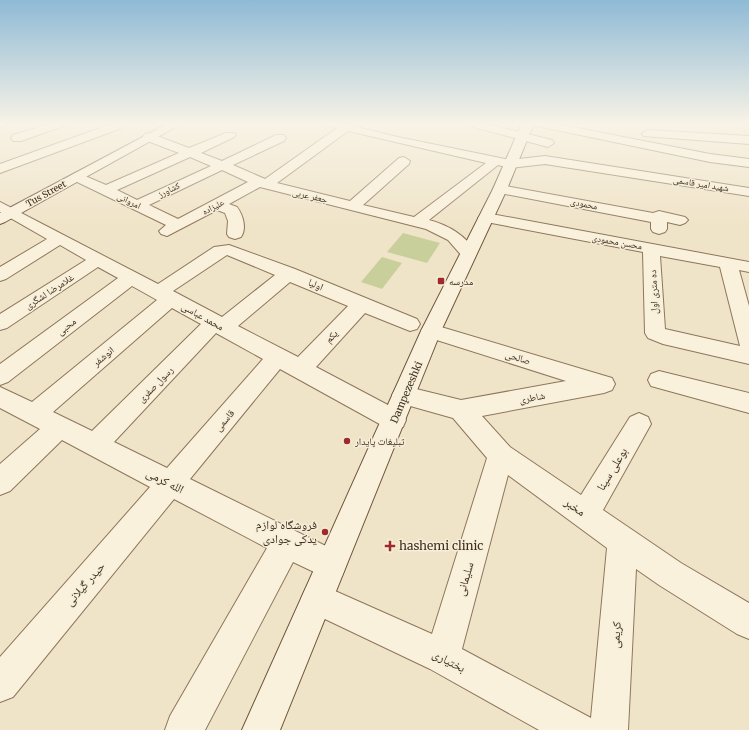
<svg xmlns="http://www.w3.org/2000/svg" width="749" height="730" viewBox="0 0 749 730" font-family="Merriweather,'Noto Naskh Arabic',serif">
<rect width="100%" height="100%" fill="#f0e4c8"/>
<!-- green -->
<g fill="#c9cf9b">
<path d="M403,233L440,243L427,263L387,252Z"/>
<path d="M382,257L402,263L382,289L361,282Z"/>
</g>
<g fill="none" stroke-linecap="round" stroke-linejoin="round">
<defs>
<g id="street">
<path d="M0,123H9L0,127Z"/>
<path d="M52,123H68L66,125L21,141H13L11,138L13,135Z"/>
<path d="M114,123H127L119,129L0,173V164Z"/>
<path d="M325,123H342L393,136L510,160L545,156L749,188V196L545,164L510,168L498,165L429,220C448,225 465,235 476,252L474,256L468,257L462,256L448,240L426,229L260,187L229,204L237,207C243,215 247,228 241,237L235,239L229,237L227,234L228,221L225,213L217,210L167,236L161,234L159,231L166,225L73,180L71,177L73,174L78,173L106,185L179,153L145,140L143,137L145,134L149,133L189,148L226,133H234L236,135L234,137L201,153L222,161L276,135H284L286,138L284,141L233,165L265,179L337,128L326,125ZM348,131L486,163L414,217L363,205L409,164L410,161L404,157L399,158L350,201L277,183ZM190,157L211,166L137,200L117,190ZM222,170L248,182L178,219L149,205Z"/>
<path d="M464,123H482L552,140L554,143L548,147L466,125Z"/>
<path d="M531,123H552L710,154L749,159V167L710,162L537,126Z"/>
<path d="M648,130L749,136V144L644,136L642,134L644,132Z"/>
<path d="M500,185L653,213L659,211L685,217L688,220L685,223L680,225L667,222V229L665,232L659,234L653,232L651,229V222L495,192L493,189L495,186Z"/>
<path d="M0,202L158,284L214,247L229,245L295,269L417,319L420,324L417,329L410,331L365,313L316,367L403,413L406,420L403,427L394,430L385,427L280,369L190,479L342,554L346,565L342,576L331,580L293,562L205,730H165L170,716L267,548L174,499L13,697L0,702V657L150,487L62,440L10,491L0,495V464L40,429L0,408V387L32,402L157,300L132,286L8,382L0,385V364L118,278L98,267L7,328L0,330V314L86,260L60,245L6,279L0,281V267L47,239L0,212ZM227,255L275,275L222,317L173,291ZM290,282L348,306L298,357L238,326ZM172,308L201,324L92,431L53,412ZM216,333L263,359L167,468L114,442Z"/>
<path d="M486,213L749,262V272L739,270L749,306V364L663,344L648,338L645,333L643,252L481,221L478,218L481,215ZM660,256L720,267L740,346L665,329Z"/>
<path d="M431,324L612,378L615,384L612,390L604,393L482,416L510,447L581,495L630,417L639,413L648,417L651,424L603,510L681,563L749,603V639L737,634L659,585L636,569L628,730H539L430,669L306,610L301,599L306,588L317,583L432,634L487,458L453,418L396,402L392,395L396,388L404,386L461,400L566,381L424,336L421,331L424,326ZM508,475L607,548L591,718L462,649Z"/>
<path d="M659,371L749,393V413L651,386L648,380L651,374Z"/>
</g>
<g id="secondary">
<path d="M169,123H183L5,222L0,224V213Z"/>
<path d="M522,123H534L507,189L441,331L280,730H242L421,331L493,189Z"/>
</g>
</defs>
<!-- street casing -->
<use href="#street" stroke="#8d765c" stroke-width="2"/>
<!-- secondary casing -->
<use href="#secondary" stroke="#6f573f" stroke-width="2"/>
<!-- street -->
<use href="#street" fill="#faf1dc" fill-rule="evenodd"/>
<!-- secondary -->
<use href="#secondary" fill="#faf1dc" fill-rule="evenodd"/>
</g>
<!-- sky -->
<linearGradient id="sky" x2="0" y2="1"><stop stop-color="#8fbad6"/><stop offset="0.55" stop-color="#f8f3e6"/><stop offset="1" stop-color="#f8f3e6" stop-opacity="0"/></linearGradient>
<rect width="749" height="225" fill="url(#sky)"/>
<!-- markers -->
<g fill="#9e2a2b" stroke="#f7eed8" stroke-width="1.5">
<rect x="437" y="277" width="8" height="8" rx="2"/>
<circle cx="347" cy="441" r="4"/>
<circle cx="325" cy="532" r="4"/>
<path d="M388 540h4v4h4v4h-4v4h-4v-4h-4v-4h4z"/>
</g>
<g text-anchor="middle" stroke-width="3" stroke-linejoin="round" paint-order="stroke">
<!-- far-street labels -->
<g font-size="9" fill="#3d2e20" stroke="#f7eed8">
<text transform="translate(701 184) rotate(9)" y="3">شهید امیر قاسمی</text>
<text transform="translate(169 190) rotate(-26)" y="3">کشاورز</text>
<text transform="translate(46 194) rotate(-29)" y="3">Tus Street</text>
<text transform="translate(310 196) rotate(13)" y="3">جعفر عربی</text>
<text transform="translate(129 201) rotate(26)" y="3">امروانی</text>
<text transform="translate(584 204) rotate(11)" y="3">محمودی</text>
<text transform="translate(213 207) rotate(-28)" y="3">علیزاده</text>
<text transform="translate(617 242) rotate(10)" y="3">محسن محمودی</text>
</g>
<!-- poi labels -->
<g font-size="10" fill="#3d2e20" stroke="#f7eed8" text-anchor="start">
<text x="449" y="285">مدرسه</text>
<text x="355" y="445">تبلیغات پایدار</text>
</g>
<!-- street labels -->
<g font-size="10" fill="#3d2e20" stroke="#f7eed8">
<text transform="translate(316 284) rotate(23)" y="4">اولیا</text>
<text transform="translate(49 291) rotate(-33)" y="4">غلامرضا لشگری</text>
<text transform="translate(653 292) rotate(-92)" y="4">ده متری اول</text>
<text transform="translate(203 316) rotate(29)" y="4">محمد عباسی</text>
<text transform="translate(66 326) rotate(-37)" y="4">محبی</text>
<text transform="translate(331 336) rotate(-46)" y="4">یکم</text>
<text transform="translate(103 356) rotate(-40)" y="4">انوشفر</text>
<text transform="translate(518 357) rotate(17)" y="4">صالحی</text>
<text transform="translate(155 384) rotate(-46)" y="4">رسول صفری</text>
<text transform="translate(406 392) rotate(-67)" y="4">Dampezeshki</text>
<text transform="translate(532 397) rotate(-10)" y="4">شاطری</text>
<text transform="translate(224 420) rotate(-50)" y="4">قاسمی</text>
</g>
<!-- near-street labels -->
<g font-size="12" fill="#3d2e20" stroke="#f7eed8">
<text transform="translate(612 469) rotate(-59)" y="4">بوعلی سینا</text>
<text transform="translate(165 481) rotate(27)" y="4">الله کرمی</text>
<text transform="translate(575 507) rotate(35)" y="4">مخبر</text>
<text transform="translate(465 579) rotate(-74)" y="4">سلیمانی</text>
<text transform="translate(85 584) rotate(-49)" y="4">حیدر گیلانی</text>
<text transform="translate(616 635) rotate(-86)" y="4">کریمی</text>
<text transform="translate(449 661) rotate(27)" y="4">بختیاری</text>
</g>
<!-- near-poi labels -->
<g font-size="12" fill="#3d2e20" stroke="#f7eed8" text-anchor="end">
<text x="317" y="529">فروشگاه لوازم<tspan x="317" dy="14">یدکی جوادی</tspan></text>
<text x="399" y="550" text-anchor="start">hashemi clinic</text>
</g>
</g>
</svg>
